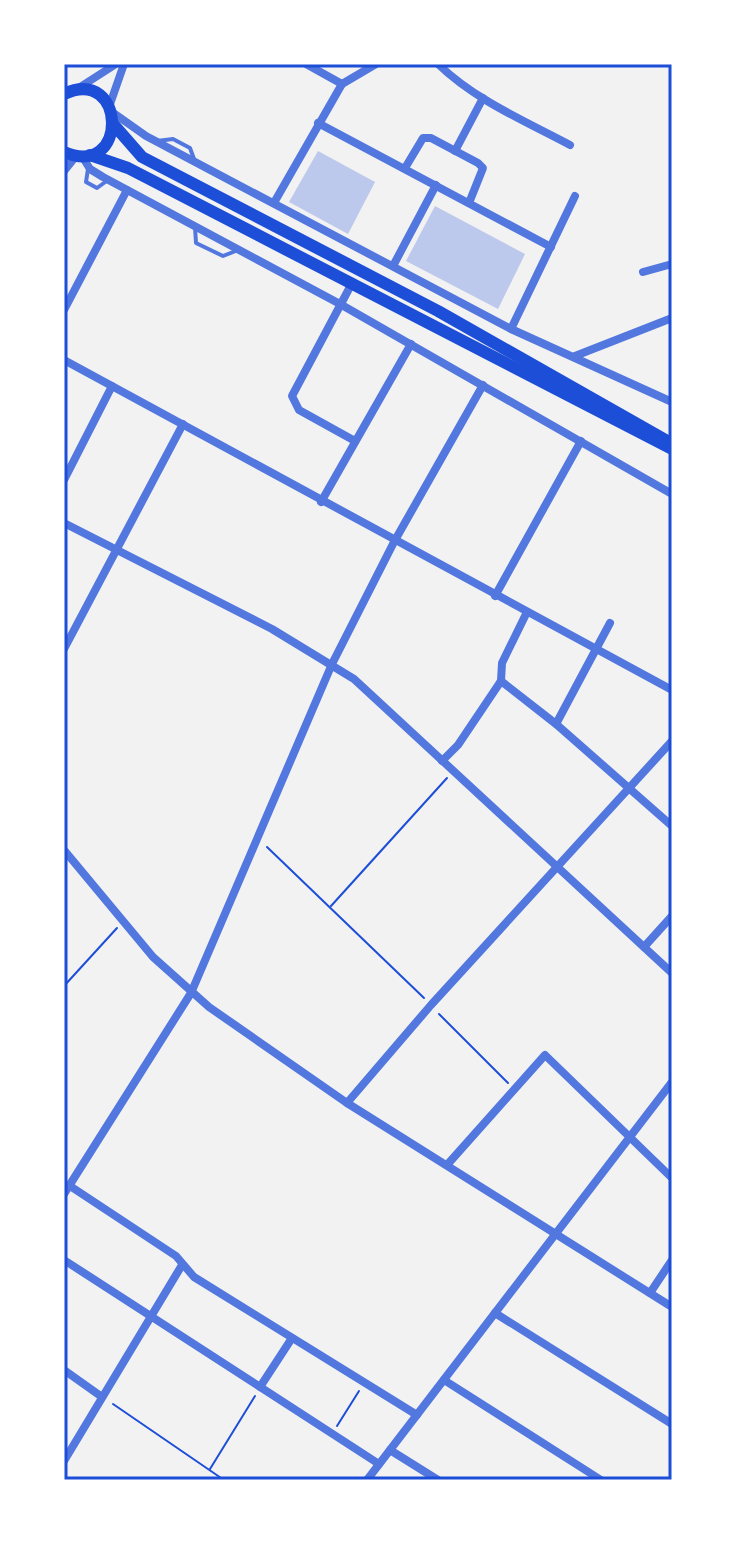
<svg xmlns="http://www.w3.org/2000/svg" width="736" height="1544" viewBox="0 0 736 1544" font-family="'DejaVu Sans',sans-serif">
<rect width="100%" height="100%" fill="#f2f2f2"/>
<!-- building -->
<g fill="#bdc9ec">
<path d="M318,151L375,182L348,234L289,202Z"/>
<path d="M435,206L525,254L498,309L406,261Z"/>
</g>
<g fill="none" stroke-linecap="round" stroke-linejoin="round">
<!-- path -->
<g stroke="#1d4ed8" stroke-width="2">
<path d="M267,847L424,998"/>
<path d="M331,906L447,778"/>
<path d="M64,986L117,928"/>
<path d="M439,1014L508,1083"/>
<path d="M113,1404L224,1480"/>
<path d="M337,1426L359,1391"/>
<path d="M210,1469L255,1396"/>
</g>
<!-- service -->
<g stroke="#5277de" stroke-width="4">
<path d="M157,141L173,139L190,148L194,159"/>
<path d="M88,169L86,182L97,188L108,180"/>
<path d="M195,227L196,243L223,256L238,250"/>
</g>
<!-- minor -->
<g stroke="#5277de" stroke-width="8">
<path d="M306,64L342,84"/>
<path d="M438,64C475,100 525,121 570,145"/>
<path d="M77,89L116,64"/>
<path d="M109,107L124,64"/>
<path d="M112,112L146,136L511,329L672,402"/>
<path d="M318,123L551,247"/>
<path d="M455,151L483,98"/>
<path d="M82,156L90,169L103,177L340,304L672,494"/>
<path d="M405,168L423,138H431L478,163L483,168L469,203"/>
<path d="M64,171L76,156"/>
<path d="M275,201L342,84L376,64"/>
<path d="M393,266L436,185"/>
<path d="M643,272L672,264"/>
<path d="M351,285L292,396L299,410L355,441"/>
<path d="M64,310L127,190"/>
<path d="M511,329L575,196"/>
<path d="M575,356L672,318"/>
<path d="M64,360L672,690"/>
<path d="M64,480L112,386"/>
<path d="M321,502L411,344"/>
<path d="M64,523L272,629L354,679L672,973"/>
<path d="M495,596L581,441"/>
<path d="M64,649L183,424"/>
<path d="M501,681L556,724L672,826"/>
<path d="M501,681L502,663L526,614"/>
<path d="M556,724L610,623"/>
<path d="M442,761L458,745L501,681"/>
<path d="M64,850L153,957L209,1007L347,1103L672,1307"/>
<path d="M644,947L672,916"/>
<path d="M347,1103L431,1005L672,741"/>
<path d="M447,1165L545,1055L672,1178"/>
<path d="M70,1186L176,1256L194,1277L417,1415"/>
<path d="M64,1194L191,993L332,664L394,542L483,385"/>
<path d="M64,1260L379,1464"/>
<path d="M650,1293L672,1260"/>
<path d="M495,1313L672,1424"/>
<path d="M64,1370L102,1397"/>
<path d="M444,1380L601,1480"/>
<path d="M260,1387L292,1338"/>
<path d="M390,1450L438,1480"/>
<path d="M64,1461L182,1265"/>
<path d="M367,1480L672,1082"/>
</g>
<!-- primary -->
<g stroke="#1d4ed8" stroke-width="12">
<path d="M64,94C127,65 129,180 64,152"/>
<path d="M114,125L142,157L438,311L669,442"/>
<path d="M90,155L128,168L672,449"/>
</g>
</g>
<!-- border -->
<rect width="736" height="1544" fill="none" stroke="#ffffff" stroke-width="132"/>
<rect x="66" y="66" width="604" height="1412" fill="none" stroke="#1d4ed8" stroke-width="3"/>
</svg>
